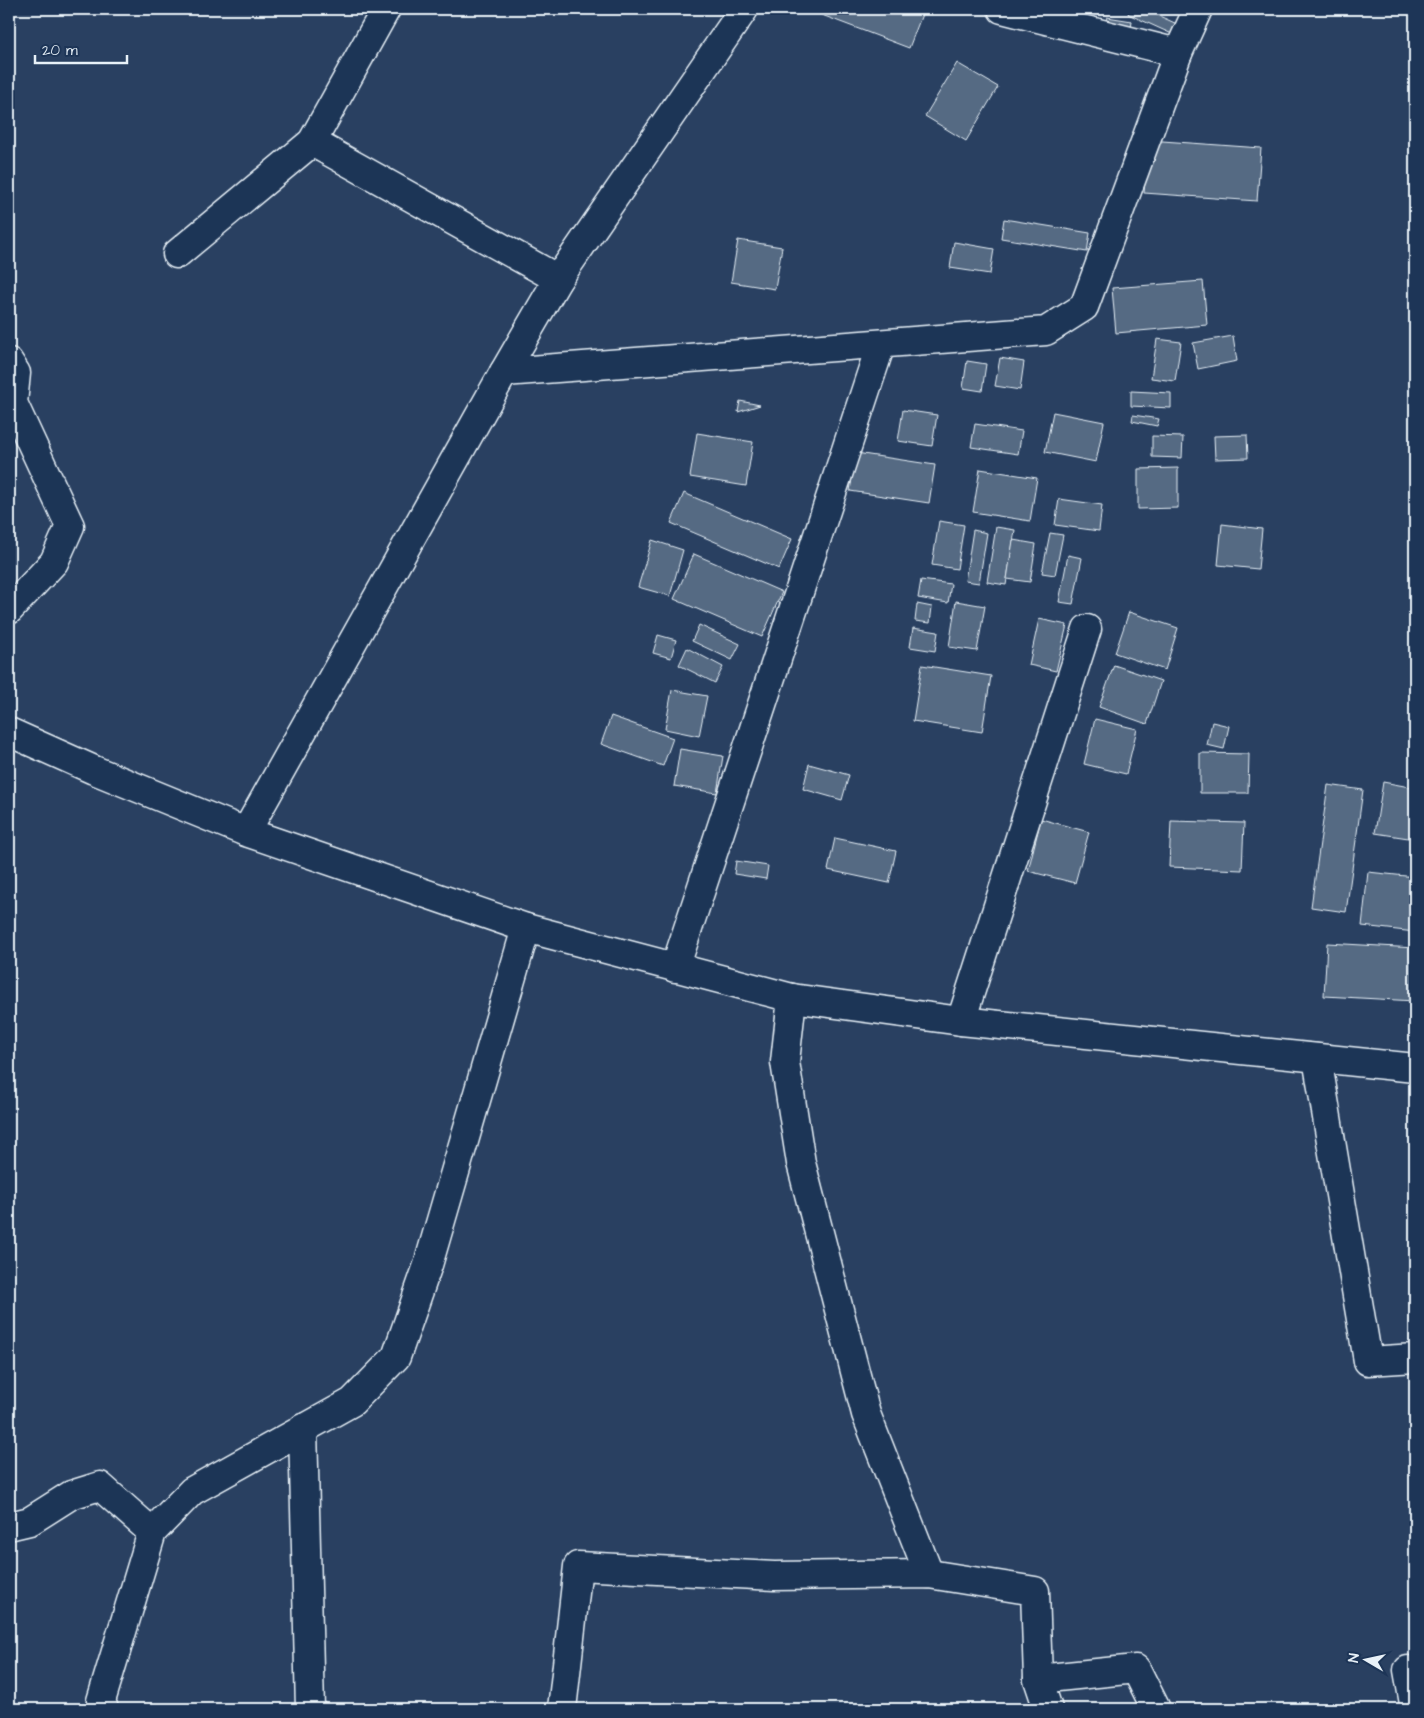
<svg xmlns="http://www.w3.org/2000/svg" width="1424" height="1718" viewBox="0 0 1424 1718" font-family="'Architects Daughter',sans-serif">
<rect width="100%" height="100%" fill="#294061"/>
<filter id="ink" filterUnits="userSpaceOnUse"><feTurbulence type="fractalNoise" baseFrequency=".02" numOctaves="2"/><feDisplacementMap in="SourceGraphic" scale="10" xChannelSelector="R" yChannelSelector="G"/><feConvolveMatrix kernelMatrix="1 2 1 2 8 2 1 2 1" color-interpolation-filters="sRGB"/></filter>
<g filter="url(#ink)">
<!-- building -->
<g fill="#556a83" stroke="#e8f1f8">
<path d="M806,9H924L909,48Z"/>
<path d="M1130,9H1144L1177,24L1172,34L1128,14Z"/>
<path d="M1107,17L1132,21L1130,38L1104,34Z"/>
<path d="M957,63L998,87L966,141L925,116Z"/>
<path d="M1148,140L1261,148L1257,201L1144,193Z"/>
<path d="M1004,219L1090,233L1087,252L1001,238Z"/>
<path d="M738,240L782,247L775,289L731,282Z"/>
<path d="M954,242L994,249L990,274L950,268Z"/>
<path d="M1203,281L1207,325L1116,333L1112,288Z"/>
<path d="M1233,336L1237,361L1198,369L1193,343Z"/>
<path d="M1157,339L1181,342L1175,381L1151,378Z"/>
<path d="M1000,358L1024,362L1020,390L995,386Z"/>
<path d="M967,361L986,364L982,391L963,388Z"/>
<path d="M1131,391L1171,393V408L1131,406Z"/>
<path d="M740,401L760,405L738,412Z"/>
<path d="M903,410L937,415L932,446L898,441Z"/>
<path d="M1053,412L1104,422L1096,462L1045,452Z"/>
<path d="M1133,415L1159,419L1157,426L1132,421Z"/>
<path d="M975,424L1022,431L1018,454L971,447Z"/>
<path d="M697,433L753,442L746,486L690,477Z"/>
<path d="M1247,435L1248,458L1215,459L1214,436Z"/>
<path d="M1152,436L1183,437L1182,458L1152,457Z"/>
<path d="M856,453L935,465L929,503L850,491Z"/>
<path d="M1178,468V508L1138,509V469Z"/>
<path d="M980,469L1037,478L1030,521L973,512Z"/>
<path d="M684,493L792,539L779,569L671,523Z"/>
<path d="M1059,499L1102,505L1099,531L1055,525Z"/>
<path d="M939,521L964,525L957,569L932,565Z"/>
<path d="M1222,524L1262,529L1258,569L1218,565Z"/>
<path d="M996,527L1015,530L1006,585L987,582Z"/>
<path d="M973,530L987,533L979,583L965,581Z"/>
<path d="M1050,533L1063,535L1055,575L1042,573Z"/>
<path d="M652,540L683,550L670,596L638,587Z"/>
<path d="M1013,540L1036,544L1030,582L1007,579Z"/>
<path d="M694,554L782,592L762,637L674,599Z"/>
<path d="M1068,555L1082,558L1073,604L1059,602Z"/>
<path d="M921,580L951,584L948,603L918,598Z"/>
<path d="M956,601L985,606L977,651L949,647Z"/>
<path d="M917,604L932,607L930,623L915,621Z"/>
<path d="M1129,612L1178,628L1165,670L1115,653Z"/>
<path d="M1039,619L1067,625L1056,671L1029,665Z"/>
<path d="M699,625L740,644L732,660L692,641Z"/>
<path d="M913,628L938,632L935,651L910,647Z"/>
<path d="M658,635L676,640L671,658L653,653Z"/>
<path d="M687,648L723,667L715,683L679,665Z"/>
<path d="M922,665L991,676L982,732L913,721Z"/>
<path d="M1114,665L1161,681L1147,724L1099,707Z"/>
<path d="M672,690L707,696L699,736L665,729Z"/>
<path d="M611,716L673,738L663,766L601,744Z"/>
<path d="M1095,719L1137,729L1126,774L1084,764Z"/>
<path d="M1212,722L1229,726L1224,749L1207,745Z"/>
<path d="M680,749L723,756L717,793L674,786Z"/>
<path d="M1200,753L1249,754L1248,793H1200Z"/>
<path d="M809,764L849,775L842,800L803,789Z"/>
<path d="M1383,782L1415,788V839L1375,833Z"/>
<path d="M1328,785L1363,790L1346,912L1311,907Z"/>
<path d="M1041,819L1089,832L1075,883L1028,871Z"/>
<path d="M1171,821L1244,823L1242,870L1169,867Z"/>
<path d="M835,838L896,851L889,883L828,870Z"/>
<path d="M736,861L768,866L766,879L734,874Z"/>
<path d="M1368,872L1415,877V932L1362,926Z"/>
<path d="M1327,943L1415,948V1001L1324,996Z"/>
</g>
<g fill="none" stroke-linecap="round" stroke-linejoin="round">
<defs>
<g id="minor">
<path d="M1002,9L1178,53"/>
<path d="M312,142L558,279"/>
<path d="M177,254L312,142L386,9"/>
<path d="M9,362L16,373L13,403L70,526L54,562L9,610"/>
<path d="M504,372L1046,331L1084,307L1178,53L1198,9"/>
<path d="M246,832L504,372L558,279L744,9"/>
<path d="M675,968L881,344"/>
<path d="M792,998L785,1062L801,1163L866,1414L929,1574"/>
<path d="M961,1021L1087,629"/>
<path d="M1317,1058L1368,1361L1415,1358"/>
<path d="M303,1428L310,1709"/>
<path d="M9,1526L30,1521L71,1495L100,1486L152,1532"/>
<path d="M1408,1670L1415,1709"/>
<path d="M1038,1679L1136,1669L1156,1709"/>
<path d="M104,1709L101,1701L152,1532L192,1491L352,1402L396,1357L428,1265L526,928"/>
<path d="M562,1709L578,1566L774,1576L929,1574L1035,1591L1038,1679L1048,1709"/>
</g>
<path id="tertiary" d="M9,732L94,770L246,832L526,928L792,998L961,1021L1415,1068"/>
</defs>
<!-- minor casing -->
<use href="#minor" stroke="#e8f1f8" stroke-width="31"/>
<!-- tertiary casing -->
<use href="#tertiary" stroke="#e8f1f8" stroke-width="31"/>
<!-- minor -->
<use href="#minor" stroke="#1d3557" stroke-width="28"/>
<!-- tertiary -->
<use href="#tertiary" stroke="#1d3557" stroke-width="28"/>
</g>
</g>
<!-- margin -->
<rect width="1424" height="1718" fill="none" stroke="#1d3557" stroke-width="30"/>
<rect x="15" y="15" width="1394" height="1688" fill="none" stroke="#e8f1f8" stroke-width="2" filter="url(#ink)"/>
<!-- north arrow -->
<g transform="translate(1366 1660) rotate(279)" stroke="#1d3557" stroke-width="4" paint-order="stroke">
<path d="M0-4L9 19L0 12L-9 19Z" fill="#e8f1f8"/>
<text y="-8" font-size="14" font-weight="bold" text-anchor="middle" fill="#e8f1f8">N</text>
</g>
<!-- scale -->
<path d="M35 55v8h92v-8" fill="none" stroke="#e8f1f8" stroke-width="2.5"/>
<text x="42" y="55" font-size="15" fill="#e8f1f8" stroke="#1d3557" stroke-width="4" paint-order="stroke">20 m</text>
</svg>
